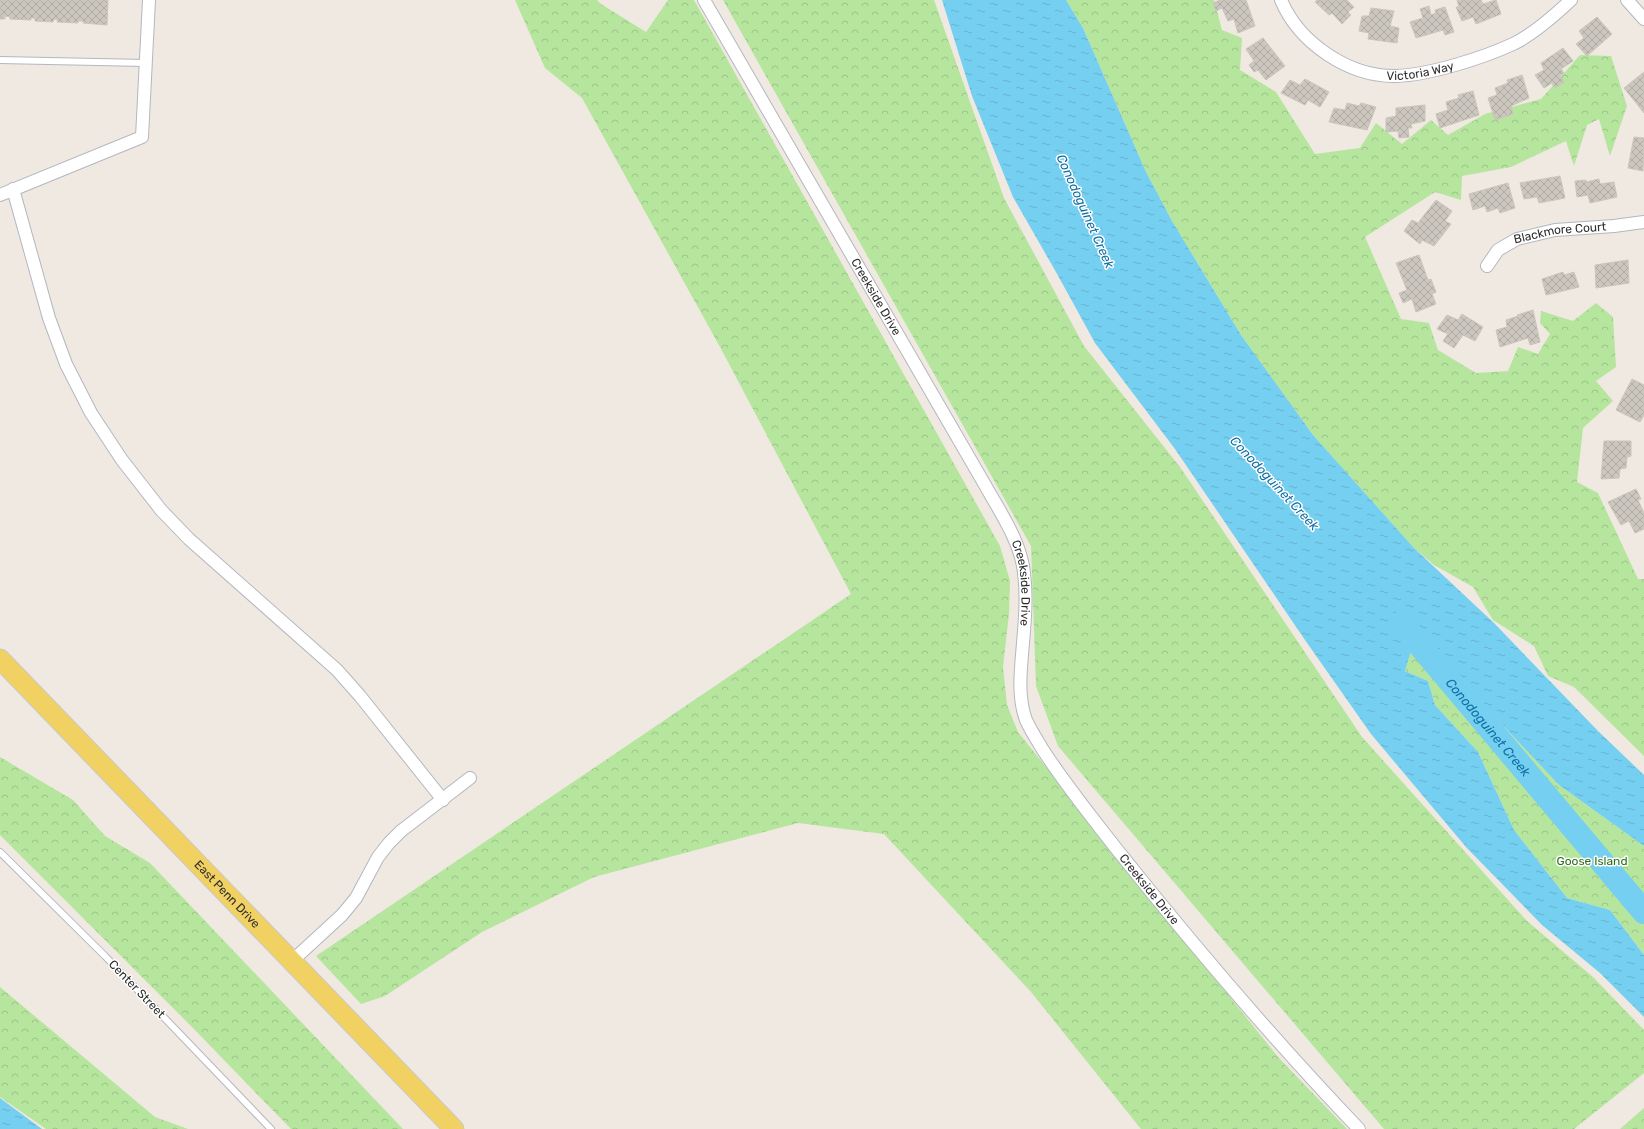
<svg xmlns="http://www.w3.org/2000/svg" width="1644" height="1129" viewBox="0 0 1644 1129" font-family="Rubik,sans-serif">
<defs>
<pattern id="forest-crowns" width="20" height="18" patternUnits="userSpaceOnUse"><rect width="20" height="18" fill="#b6e59e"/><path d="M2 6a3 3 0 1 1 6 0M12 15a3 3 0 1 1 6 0" fill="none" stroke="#9dc588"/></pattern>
<pattern id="water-ripples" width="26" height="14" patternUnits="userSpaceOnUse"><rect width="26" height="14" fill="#75cff0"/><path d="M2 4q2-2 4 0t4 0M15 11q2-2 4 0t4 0" fill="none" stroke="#66b2ce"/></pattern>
<pattern id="building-cross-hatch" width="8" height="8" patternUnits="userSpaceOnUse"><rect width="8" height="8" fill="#cbc7bf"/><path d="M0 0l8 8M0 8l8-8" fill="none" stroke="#afaba4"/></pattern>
</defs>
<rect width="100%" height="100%" fill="#efe9e1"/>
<!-- forest -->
<g fill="url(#forest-crowns)">
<path d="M515,0H597L601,4L646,32L668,0H694L1000,546L1010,581L1009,614L1003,667L1007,705L1018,732L1278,1057L1347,1129H1141L1031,992L884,834L798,823L594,877L482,932L385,996L361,1004L316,956L851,594L720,347L582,98L545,68Z"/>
<path d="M723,0H934L1004,198L1084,346L1180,467L1362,737L1527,921L1593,977L1644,1030V1073L1574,1129H1384L1058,746L1036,686L1031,546Z"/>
<path d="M1066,0H1214L1222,30L1242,38L1240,70L1276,92L1315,154L1360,148L1376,123L1402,144L1431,120L1448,135L1485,114L1541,99L1580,55L1611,56L1627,106L1610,156L1599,119L1587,125L1574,166L1566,141L1511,167L1462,176L1461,200L1435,192L1365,237L1401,319L1429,323L1438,350L1476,373L1508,371L1518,347L1538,354L1550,334L1540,323L1541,311L1573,321L1596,303L1613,317L1616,367L1596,381L1613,401L1583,428L1577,482L1598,493L1638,579H1644V756L1574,687L1548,676L1534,646L1493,620L1473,587L1434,565L1414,548L1313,435L1241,335L1172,221L1146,172L1083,28Z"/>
<path d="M1428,646L1559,785L1644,846V955L1610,910L1567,898L1514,830L1478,752L1435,705L1428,681L1405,671L1411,651Z"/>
<path d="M0,757L73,800L105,836L150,863L403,1129H291L192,1027L0,835Z"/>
<path d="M0,987L155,1117L188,1129H46L0,1097Z"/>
<path d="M1644,1108V1129H1620Z"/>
</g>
<!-- water -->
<g fill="url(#water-ripples)">
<path d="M942,0H1066L1083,28L1146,172L1172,221L1241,335L1313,435L1414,548L1494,623L1598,731L1644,775V846L1559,785L1428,646L1411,651L1405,671L1428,681L1435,705L1478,752L1514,830L1567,898L1610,910L1644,955V1017L1600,973L1542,925L1466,847L1371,734L1305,640L1175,449L1095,343L1056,272L1013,197L972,96Z"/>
<path d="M0,1098L42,1129H0Z"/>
</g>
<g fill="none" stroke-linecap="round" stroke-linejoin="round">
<!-- river -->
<path stroke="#75cff0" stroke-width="24" id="s1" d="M1401,623L1644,912"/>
</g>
<!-- building -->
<g fill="url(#building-cross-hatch)" stroke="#cbc5ba">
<path d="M0,0H108L107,25L83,23V21H78V23L57,22L58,20L54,19L53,22L35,21V18H31V20L10,19V17L5,16V19H0Z"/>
<path d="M1220,0H1246L1255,26L1238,33L1234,19L1228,21L1222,8L1216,11L1213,3Z"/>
<path d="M1317,0H1347L1354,7L1348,12L1351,15L1342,24L1332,13L1329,15L1315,2Z"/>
<path d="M1457,0H1481L1483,4L1496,0L1501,14L1476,24L1473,17L1462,21L1456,7H1459Z"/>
<path d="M1429,6L1431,15L1436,13L1435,10L1445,7L1454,32L1445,35L1443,30L1416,38L1410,22L1423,18L1420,9Z"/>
<path d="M1371,8L1394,11L1390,26L1399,28L1397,43L1368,39L1369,33L1359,31L1362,16H1369Z"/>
<path d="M1597,17L1612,34L1587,56L1576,44L1584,38L1579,31Z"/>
<path d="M1263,38L1285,66L1266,80L1258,70L1254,72L1249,65L1254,61L1246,49Z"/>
<path d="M1563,48L1573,61L1561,69L1564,73L1560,76L1564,82L1555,88L1552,83L1544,88L1535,75L1544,70L1541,63Z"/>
<path d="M1644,72V113L1624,88Z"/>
<path d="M1522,75L1529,98L1511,106L1513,114L1495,120L1488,98L1497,95L1495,88L1508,83L1507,80Z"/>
<path d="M1305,79L1329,92L1320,107L1308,100L1305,105L1281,93L1290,80L1300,85Z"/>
<path d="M1473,91L1479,115L1440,128L1436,114L1448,110L1446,102L1459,98L1458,95Z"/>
<path d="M1347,103L1359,106L1361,103L1376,107L1367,130L1329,122L1334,108L1345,110Z"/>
<path d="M1425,105V121L1411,124L1412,128H1408L1409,137L1399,138L1398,131L1386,132V118L1396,116V108Z"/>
<path d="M1634,137L1644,138L1643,171L1628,168Z"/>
<path d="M1560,176L1565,198L1539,203L1537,197L1524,199L1520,183Z"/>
<path d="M1599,179L1600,184L1614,182L1617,197L1590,203L1588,195L1577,197L1575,181L1586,180V182Z"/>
<path d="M1508,183L1515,208L1500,213L1498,208L1487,212L1485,206L1473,210L1469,194Z"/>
<path d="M1436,200L1452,211L1445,221L1451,224L1434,246L1422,240L1420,244L1404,231L1412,220L1418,223Z"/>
<path d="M1419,255L1428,280L1431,279L1436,292L1432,294L1436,304L1416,312L1412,299L1403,303L1399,293L1407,290L1396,263Z"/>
<path d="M1628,260L1629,283L1596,288L1595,265Z"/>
<path d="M1563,272L1564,275L1574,272L1579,287L1546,295L1542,279Z"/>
<path d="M1533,310L1540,342L1530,345L1528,338L1500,347L1496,330L1507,327L1506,320L1518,316L1517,315Z"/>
<path d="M1462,314L1483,327L1475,341L1463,335L1454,348L1443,341L1448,334L1437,329L1447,315L1458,320Z"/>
<path d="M1632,379L1644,385V415L1640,422L1616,410Z"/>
<path d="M1604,441H1631V456L1627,457L1626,468L1620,469L1619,478L1601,479Z"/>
<path d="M1636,489L1641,499L1638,500L1644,513V529L1635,533L1629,521L1621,525L1608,502Z"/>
</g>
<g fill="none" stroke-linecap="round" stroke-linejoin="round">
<defs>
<g id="service">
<path d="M0,60L146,63"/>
<path d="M0,852L105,956L271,1129"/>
</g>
<g id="minor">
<path id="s2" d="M704,0L985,485C1000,512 1021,542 1024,573C1027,596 1025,620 1023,643C1021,668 1017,696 1026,720C1031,731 1037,740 1043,750C1065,784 1090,815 1115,847C1193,945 1273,1039 1359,1129"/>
<path id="s3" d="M1281,0C1299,43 1349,77 1396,76C1429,75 1483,58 1513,44C1534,34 1554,16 1571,0"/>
<path d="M1627,0L1644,19"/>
<path d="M13,189L49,318L66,364L91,413L122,460L161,510L189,539L337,670L360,696L443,800"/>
<path d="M0,195L142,137L149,0"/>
<path id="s4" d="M1487,266L1498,250L1517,239L1555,230L1614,226L1644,222"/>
<path d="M292,961L342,915L356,898L378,857L389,843L401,831L470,778"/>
</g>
<g id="primary">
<path id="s5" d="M0,659L454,1129"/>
</g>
</defs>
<!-- service casing -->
<use href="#service" stroke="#b4b7c1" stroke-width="8"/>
<!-- minor casing -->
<use href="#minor" stroke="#b4b7c1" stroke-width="14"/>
<!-- primary casing -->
<use href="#primary" stroke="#c9c9c9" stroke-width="21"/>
<!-- service -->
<use href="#service" stroke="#fff" stroke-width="6"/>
<!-- minor -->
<use href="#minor" stroke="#fff" stroke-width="12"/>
<!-- primary -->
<use href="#primary" stroke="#f2d163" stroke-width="19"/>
</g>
<g text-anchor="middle" stroke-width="3" stroke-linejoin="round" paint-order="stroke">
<!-- street labels -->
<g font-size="12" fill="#2e2e2e" stroke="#fff">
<text dy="4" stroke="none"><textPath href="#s3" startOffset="170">Victoria Way</textPath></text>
<text dy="4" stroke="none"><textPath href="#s4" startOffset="85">Blackmore Court</textPath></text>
<text dy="4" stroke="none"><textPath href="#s2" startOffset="343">Creekside Drive</textPath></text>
<text dy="4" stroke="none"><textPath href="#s2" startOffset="667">Creekside Drive</textPath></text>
<text dy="4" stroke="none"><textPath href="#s2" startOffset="1015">Creekside Drive</textPath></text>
<text dy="4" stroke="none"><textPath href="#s5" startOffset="327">East Penn Drive</textPath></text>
<text transform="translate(137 989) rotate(46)" y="4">Center Street</text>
</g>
<!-- park labels -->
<g font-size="12" fill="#2c6e1b" stroke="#fff">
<text x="1592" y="865">Goose Island</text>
</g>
<!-- water labels -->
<g font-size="13" font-style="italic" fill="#0d6fa3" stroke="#fff">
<text transform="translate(1086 211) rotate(66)" y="5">Conodoguinet Creek</text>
<text transform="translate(1275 483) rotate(47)" y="5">Conodoguinet Creek</text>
<text dy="5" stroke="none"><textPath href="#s1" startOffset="136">Conodoguinet Creek</textPath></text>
</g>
</g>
</svg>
